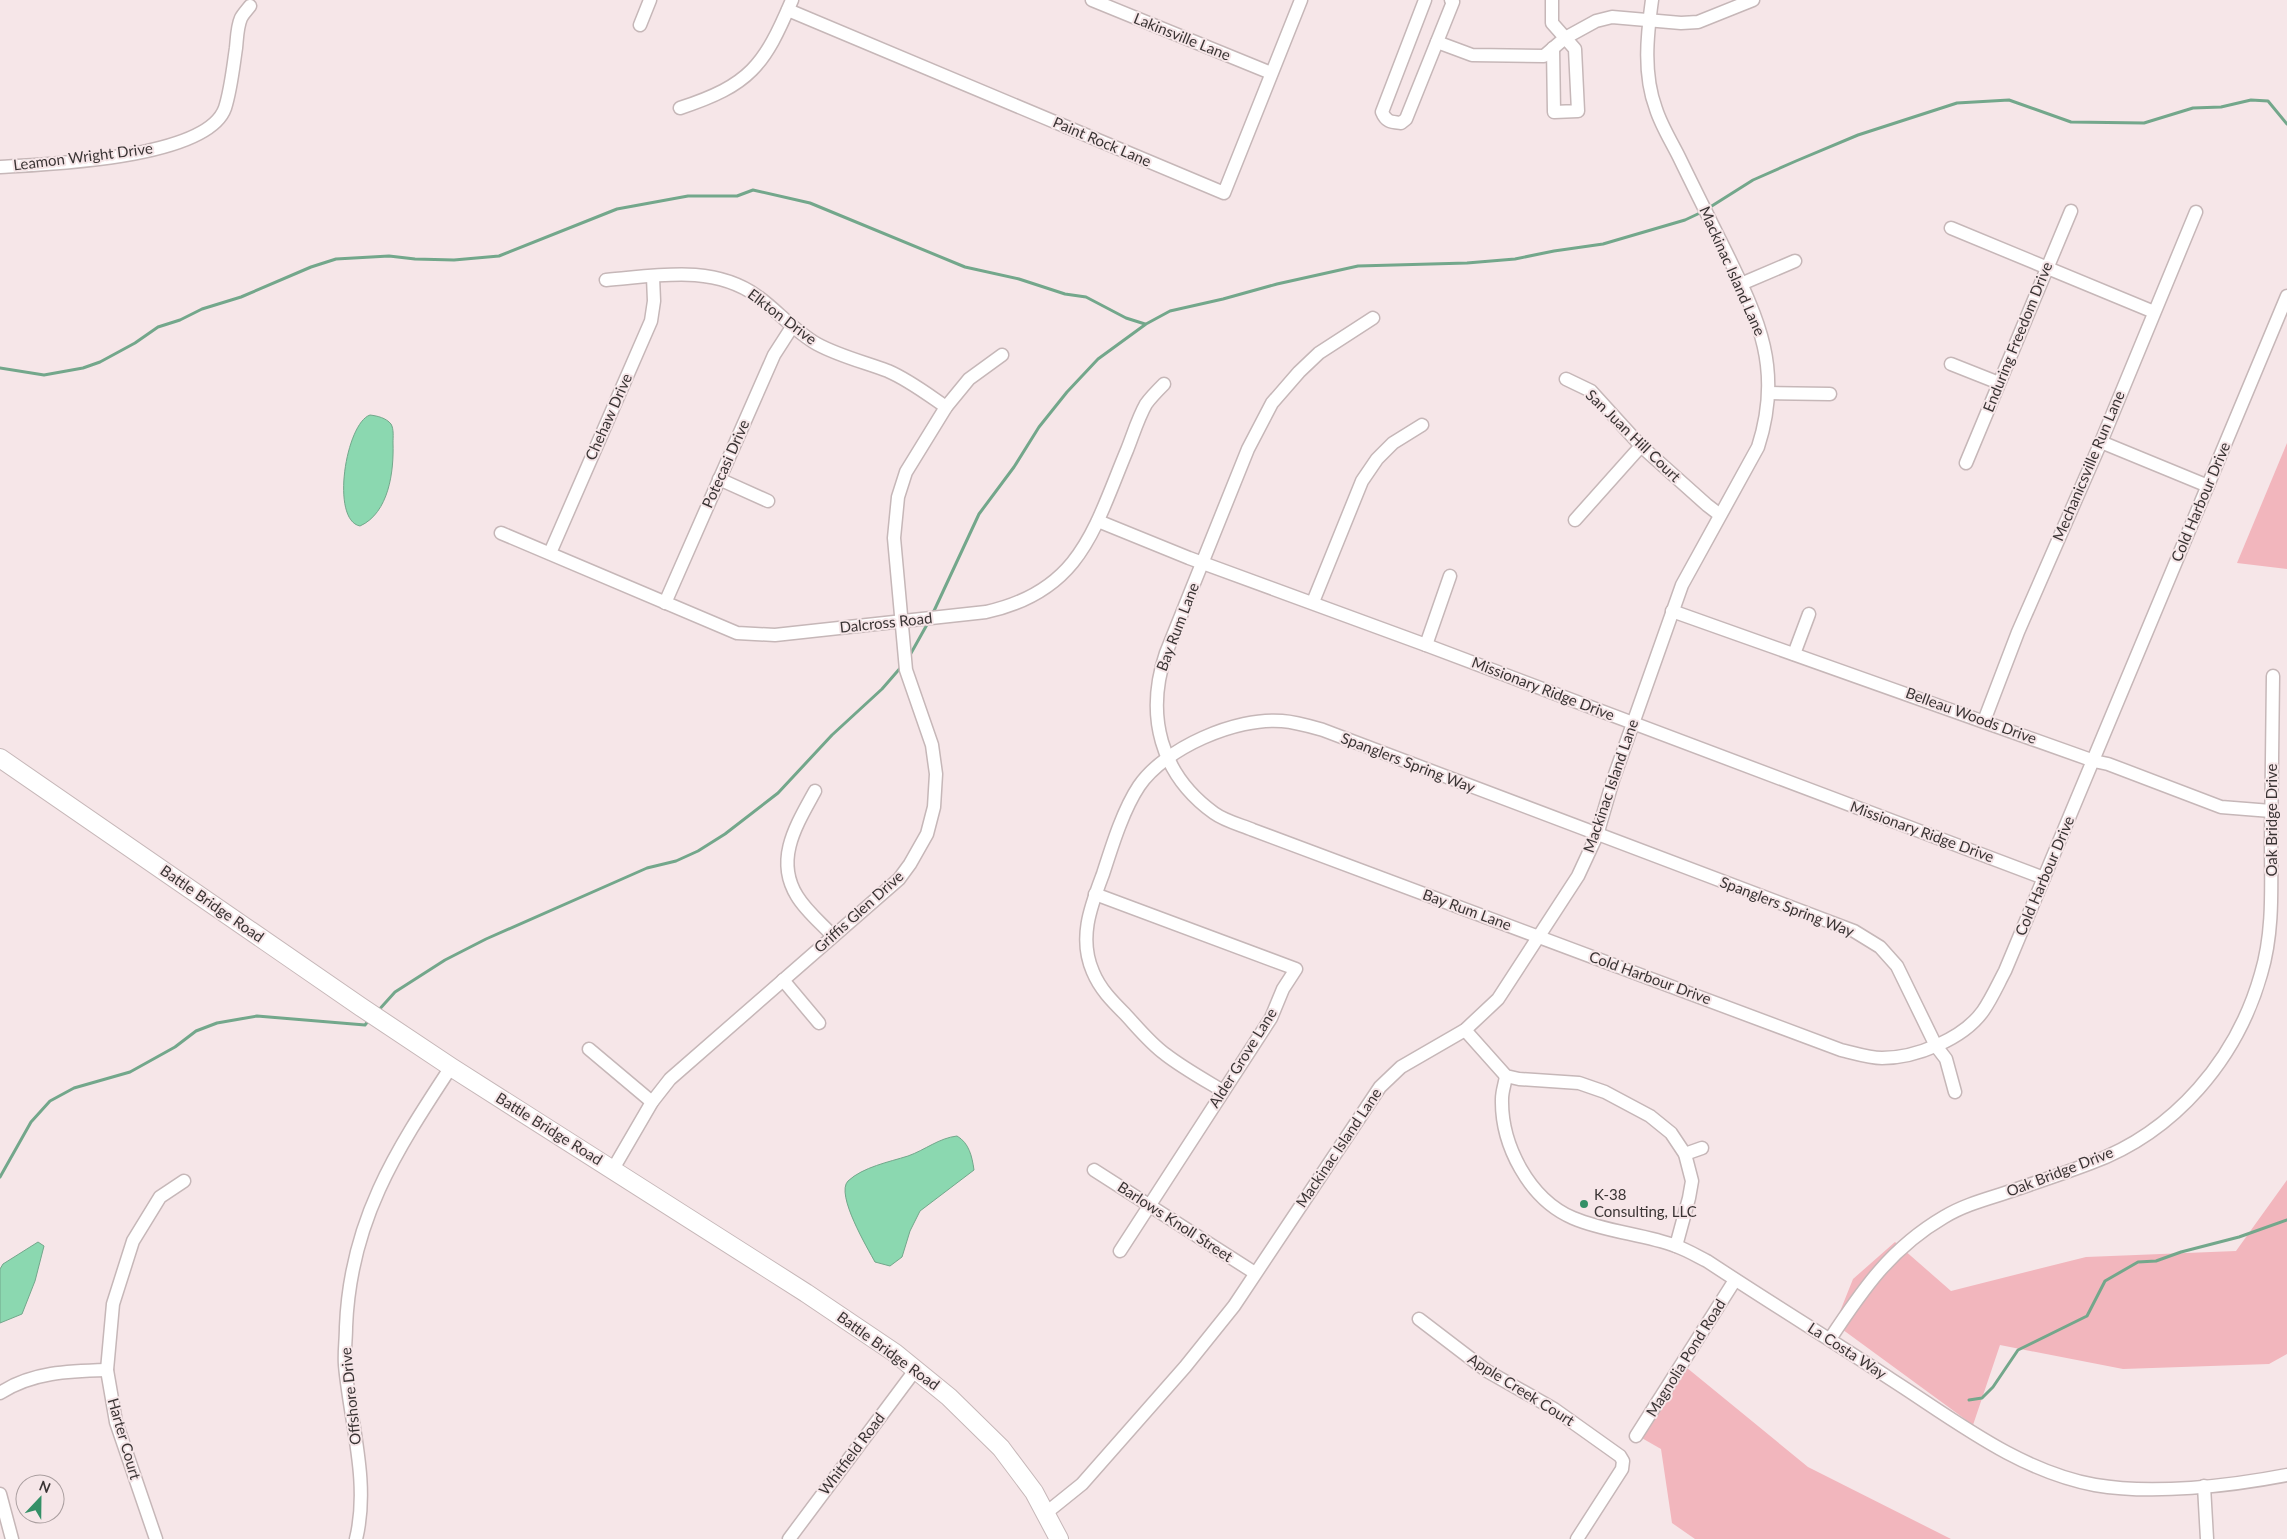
<svg xmlns="http://www.w3.org/2000/svg" width="2287" height="1539" viewBox="0 0 2287 1539" font-family="Lato,sans-serif">
<rect width="100%" height="100%" fill="#f6e6e8"/>
<!-- green -->
<g fill="#f2b6bd">
<path d="M2287,443V569L2237,563Z"/>
<path d="M2287,1180V1354L2269,1364L2123,1369L2000,1345L1973,1425L1835,1324L1853,1279L1895,1242L1951,1291L2086,1257L2236,1251Z"/>
<path d="M1681,1363L1808,1467L1951,1539H1695L1672,1523L1661,1449L1640,1437Z"/>
</g>
<!-- water -->
<g fill="#8bd8b0" stroke="#73a78b">
<path d="M370,415C378,416 386,418 391,424C394,429 393,437 393,443C394,471 389,513 360,526C330,520 346,423 370,415Z"/>
<path d="M957,1136C969,1143 972,1156 974,1170L920,1211L910,1231L902,1257L890,1266L875,1262C868,1249 835,1194 848,1181C863,1167 889,1162 908,1156C925,1150 939,1138 957,1136Z"/>
<path d="M38,1242L44,1246L35,1281L22,1314L0,1323V1269L3,1264Z"/>
</g>
<g fill="none" stroke-linecap="round" stroke-linejoin="round">
<!-- stream -->
<g stroke="#73a78b" stroke-width="3">
<path d="M1707,209L1753,180L1796,161L1858,135L1957,103L2009,100L2071,122L2144,123L2193,108L2221,107L2251,100L2268,101L2287,124"/>
<path d="M0,368L44,375L83,368L100,362L135,343L158,327L180,320L202,309L241,297L311,267L336,259L389,256L415,259L454,260L499,256L617,209L688,196H737L753,190L810,203L965,267L1019,279L1065,294L1086,297L1126,318L1145,324"/>
<path d="M933,613L979,514L1014,467L1039,427L1067,392L1098,359L1146,324L1170,311L1223,299L1277,284L1358,266L1467,263L1515,259L1554,251L1603,244L1685,220L1702,212"/>
<path d="M910,655L929,621"/>
<path d="M377,1012L395,992L445,960L486,939L647,868L676,861L698,851L725,834L778,793L832,735L882,689L902,666"/>
<path d="M0,1177L31,1122L50,1101L74,1088L130,1072L175,1047L196,1031L217,1023L257,1016L365,1025L369,1020"/>
<path d="M1969,1400L1982,1398L1993,1387L2018,1350L2087,1316L2105,1281L2138,1262L2156,1261L2181,1252L2239,1237L2287,1220"/>
</g>
<defs>
<g id="street">
<path d="M1092,0L1271,73"/>
<path d="M1425,0L1382,112C1386,122 1391,122 1401,123L1406,119L1453,2L1451,0"/>
<path d="M1552,0V23L1575,49L1578,111L1554,112L1553,48"/>
<path d="M788,10L1224,193L1301,0"/>
<path d="M640,25L650,0"/>
<path d="M1437,42L1472,55L1544,56L1565,38L1596,21L1612,17L1681,23L1698,22L1753,0"/>
<path d="M680,108C750,85 764,66 792,0"/>
<path d="M0,167C47,164 207,159 225,108C231,89 233,68 236,48C237,39 237,27 241,18C243,14 247,10 250,6"/>
<path d="M1951,228L2154,312"/>
<path d="M606,280C657,276 712,264 757,296C778,311 794,331 817,344C839,356 864,362 888,371C909,380 927,394 946,407"/>
<path d="M1741,284L1795,261"/>
<path d="M1373,318L1319,353L1299,372L1272,403L1248,449L1166,653C1145,715 1160,774 1214,813C1225,821 1241,825 1253,830L1841,1050C1854,1053 1869,1058 1882,1058C1916,1058 1963,1039 1983,1011C1992,998 1998,984 2005,971L2287,296"/>
<path d="M1951,364L1999,383"/>
<path d="M1566,379L1591,391L1641,446L1707,505L1720,515"/>
<path d="M1769,393L1830,394"/>
<path d="M2101,442L2208,486"/>
<path d="M1966,463L2071,211"/>
<path d="M719,479L768,501"/>
<path d="M1575,520L1641,446"/>
<path d="M1098,521L1189,558L1426,645L2044,878"/>
<path d="M501,533L737,633L775,635L986,612C1081,591 1094,529 1127,450C1133,435 1138,418 1146,404C1151,397 1158,390 1164,384"/>
<path d="M550,553L651,321L654,301L653,277"/>
<path d="M1313,602L1362,481L1377,459L1393,443L1422,425"/>
<path d="M665,603L774,355L792,327"/>
<path d="M1672,611L2094,761L2108,764L2221,807L2271,811"/>
<path d="M1426,645L1450,576"/>
<path d="M1794,654L1809,614"/>
<path d="M1984,721L2018,632L2101,442L2196,212"/>
<path d="M815,791C797,824 774,859 797,896C806,911 821,923 833,936"/>
<path d="M1095,894L1296,969L1283,989L1271,1018L1120,1251"/>
<path d="M783,980L819,1023"/>
<path d="M1465,1030L1506,1076L1519,1079L1579,1083L1605,1092L1650,1116L1671,1133L1685,1154L1692,1181L1689,1198L1676,1246"/>
<path d="M589,1049L652,1102"/>
<path d="M1506,1076C1505,1084 1502,1091 1502,1099C1501,1145 1529,1199 1573,1218C1606,1232 1643,1234 1676,1246C1687,1250 1697,1256 1707,1261C1769,1302 1831,1340 1892,1380C1956,1421 2019,1471 2095,1485C2153,1495 2230,1486 2287,1475"/>
<path d="M1223,1091C1203,1079 1183,1068 1165,1054C1150,1043 1138,1028 1125,1014C1112,1001 1100,989 1093,972C1078,938 1091,906 1103,874C1112,846 1123,810 1139,786C1165,748 1236,717 1282,721C1296,722 1309,726 1323,730L1854,931L1880,947L1897,966L1936,1046L1946,1059L1955,1092"/>
<path d="M1685,1154L1702,1148"/>
<path d="M613,1169L652,1102L670,1079L899,879L910,864L927,834L934,807L936,774L932,745L906,670L894,538L898,497L906,472L946,407L969,379L1002,355"/>
<path d="M1094,1170L1255,1273"/>
<path d="M1419,1319L1487,1371L1554,1409L1620,1456L1623,1461L1622,1469L1577,1539"/>
<path d="M1830,1339C1863,1289 1891,1248 1944,1217C1962,1206 1983,1200 2002,1194C2032,1184 2062,1174 2091,1163C2175,1132 2237,1059 2261,974C2274,931 2271,885 2271,841C2272,786 2272,731 2273,676"/>
<path d="M0,1393C32,1372 69,1371 107,1370"/>
<path d="M1636,1436L1735,1280"/>
<path d="M2204,1486L2207,1539"/>
<path d="M0,1494L12,1539"/>
<path d="M1046,1513L1082,1484L1185,1367L1234,1306L1380,1087L1401,1067L1465,1030L1498,999L1578,876L1597,835L1613,780L1682,585L1758,447C1783,370 1759,320 1726,252C1710,220 1694,188 1679,157C1671,141 1661,125 1656,109C1643,74 1647,36 1652,0"/>
<path d="M156,1539L116,1422L107,1370L113,1304L133,1241L160,1197L184,1181"/>
<path d="M356,1539C370,1482 350,1422 345,1365C344,1353 346,1340 346,1327C350,1222 395,1152 451,1067"/>
<path d="M789,1539L916,1369"/>
</g>
<path id="secondary" d="M0,758L361,1007L451,1067L806,1293L895,1353L949,1397L1001,1448L1034,1492L1059,1539"/>
</defs>
<!-- street casing -->
<use href="#street" stroke="#c6b7b8" stroke-width="15"/>
<!-- secondary casing -->
<use href="#secondary" stroke="#c6b7b8" stroke-width="20"/>
<!-- street -->
<use href="#street" stroke="#fff" stroke-width="12"/>
<!-- secondary -->
<use href="#secondary" stroke="#fff" stroke-width="18"/>
</g>
<!-- markers -->
<circle fill="#349067" stroke="#f6e6e8" stroke-width="2" cx="1584" cy="1204" r="5"/>
<g text-anchor="middle" stroke-width="4" stroke-linejoin="round" paint-order="stroke">
<!-- street labels -->
<g font-size="15" fill="#3a3434" stroke="#f6e6e8">
<text transform="translate(1182 37) rotate(22)" y="5">Lakinsville Lane</text>
<text transform="translate(1102 142) rotate(23)" y="5">Paint Rock Lane</text>
<text transform="translate(83 157) rotate(-7)" y="5">Leamon Wright Drive</text>
<text transform="translate(1732 271) rotate(66)" y="5">Mackinac Island Lane</text>
<text transform="translate(782 317) rotate(37)" y="5">Elkton Drive</text>
<text transform="translate(2018 337) rotate(-68)" y="5">Enduring Freedom Drive</text>
<text transform="translate(609 417) rotate(-66)" y="5">Chehaw Drive</text>
<text transform="translate(1633 436) rotate(44)" y="5">San Juan Hill Court</text>
<text transform="translate(726 464) rotate(-66)" y="5">Potecasi Drive</text>
<text transform="translate(2089 466) rotate(-67)" y="5">Mechanicsville Run Lane</text>
<text transform="translate(2201 502) rotate(-67)" y="5">Cold Harbour Drive</text>
<text transform="translate(886 623) rotate(-6)" y="5">Dalcross Road</text>
<text transform="translate(1178 627) rotate(-69)" y="5">Bay Rum Lane</text>
<text transform="translate(1543 689) rotate(21)" y="5">Missionary Ridge Drive</text>
<text transform="translate(1971 716) rotate(20)" y="5">Belleau Woods Drive</text>
<text transform="translate(1408 763) rotate(21)" y="5">Spanglers Spring Way</text>
<text transform="translate(1611 786) rotate(-71)" y="5">Mackinac Island Lane</text>
<text transform="translate(2272 820) rotate(-90)" y="5">Oak Bridge Drive</text>
<text transform="translate(1922 832) rotate(20)" y="5">Missionary Ridge Drive</text>
<text transform="translate(2045 876) rotate(-67)" y="5">Cold Harbour Drive</text>
<text transform="translate(212 904) rotate(35)" y="5">Battle Bridge Road</text>
<text transform="translate(1787 907) rotate(21)" y="5">Spanglers Spring Way</text>
<text transform="translate(1467 910) rotate(20)" y="5">Bay Rum Lane</text>
<text transform="translate(859 912) rotate(-42)" y="5">Griffis Glen Drive</text>
<text transform="translate(1650 978) rotate(20)" y="5">Cold Harbour Drive</text>
<text transform="translate(1243 1058) rotate(-58)" y="5">Alder Grove Lane</text>
<text transform="translate(549 1129) rotate(32)" y="5">Battle Bridge Road</text>
<text transform="translate(1339 1148) rotate(-56)" y="5">Mackinac Island Lane</text>
<text transform="translate(2060 1172) rotate(-21)" y="5">Oak Bridge Drive</text>
<text transform="translate(1175 1222) rotate(33)" y="5">Barlows Knoll Street</text>
<text transform="translate(888 1351) rotate(36)" y="5">Battle Bridge Road</text>
<text transform="translate(1847 1351) rotate(33)" y="5">La Costa Way</text>
<text transform="translate(1686 1358) rotate(-58)" y="5">Magnolia Pond Road</text>
<text transform="translate(1521 1390) rotate(32)" y="5">Apple Creek Court</text>
<text transform="translate(351 1396) rotate(-96)" y="5">Offshore Drive</text>
<text transform="translate(124 1439) rotate(74)" y="5">Harter Court</text>
<text transform="translate(852 1454) rotate(-53)" y="5">Whitfield Road</text>
</g>
<!-- poi labels -->
<g font-size="15" fill="#3a3434" stroke="#f6e6e8" text-anchor="start">
<text x="1594" y="1200">K-38<tspan x="1594" dy="17">Consulting, LLC</tspan></text>
</g>
</g>
<!-- north arrow -->
<g transform="translate(40 1499) rotate(22)"><circle r="24" fill="#f6e6e8" stroke="#ab9fa0"/>
<path d="M0-4L9 19L0 12L-9 19Z" fill="#349067"/>
<text y="-8" font-size="14" font-weight="bold" text-anchor="middle" fill="#3a3434">N</text>
</g>
</svg>
